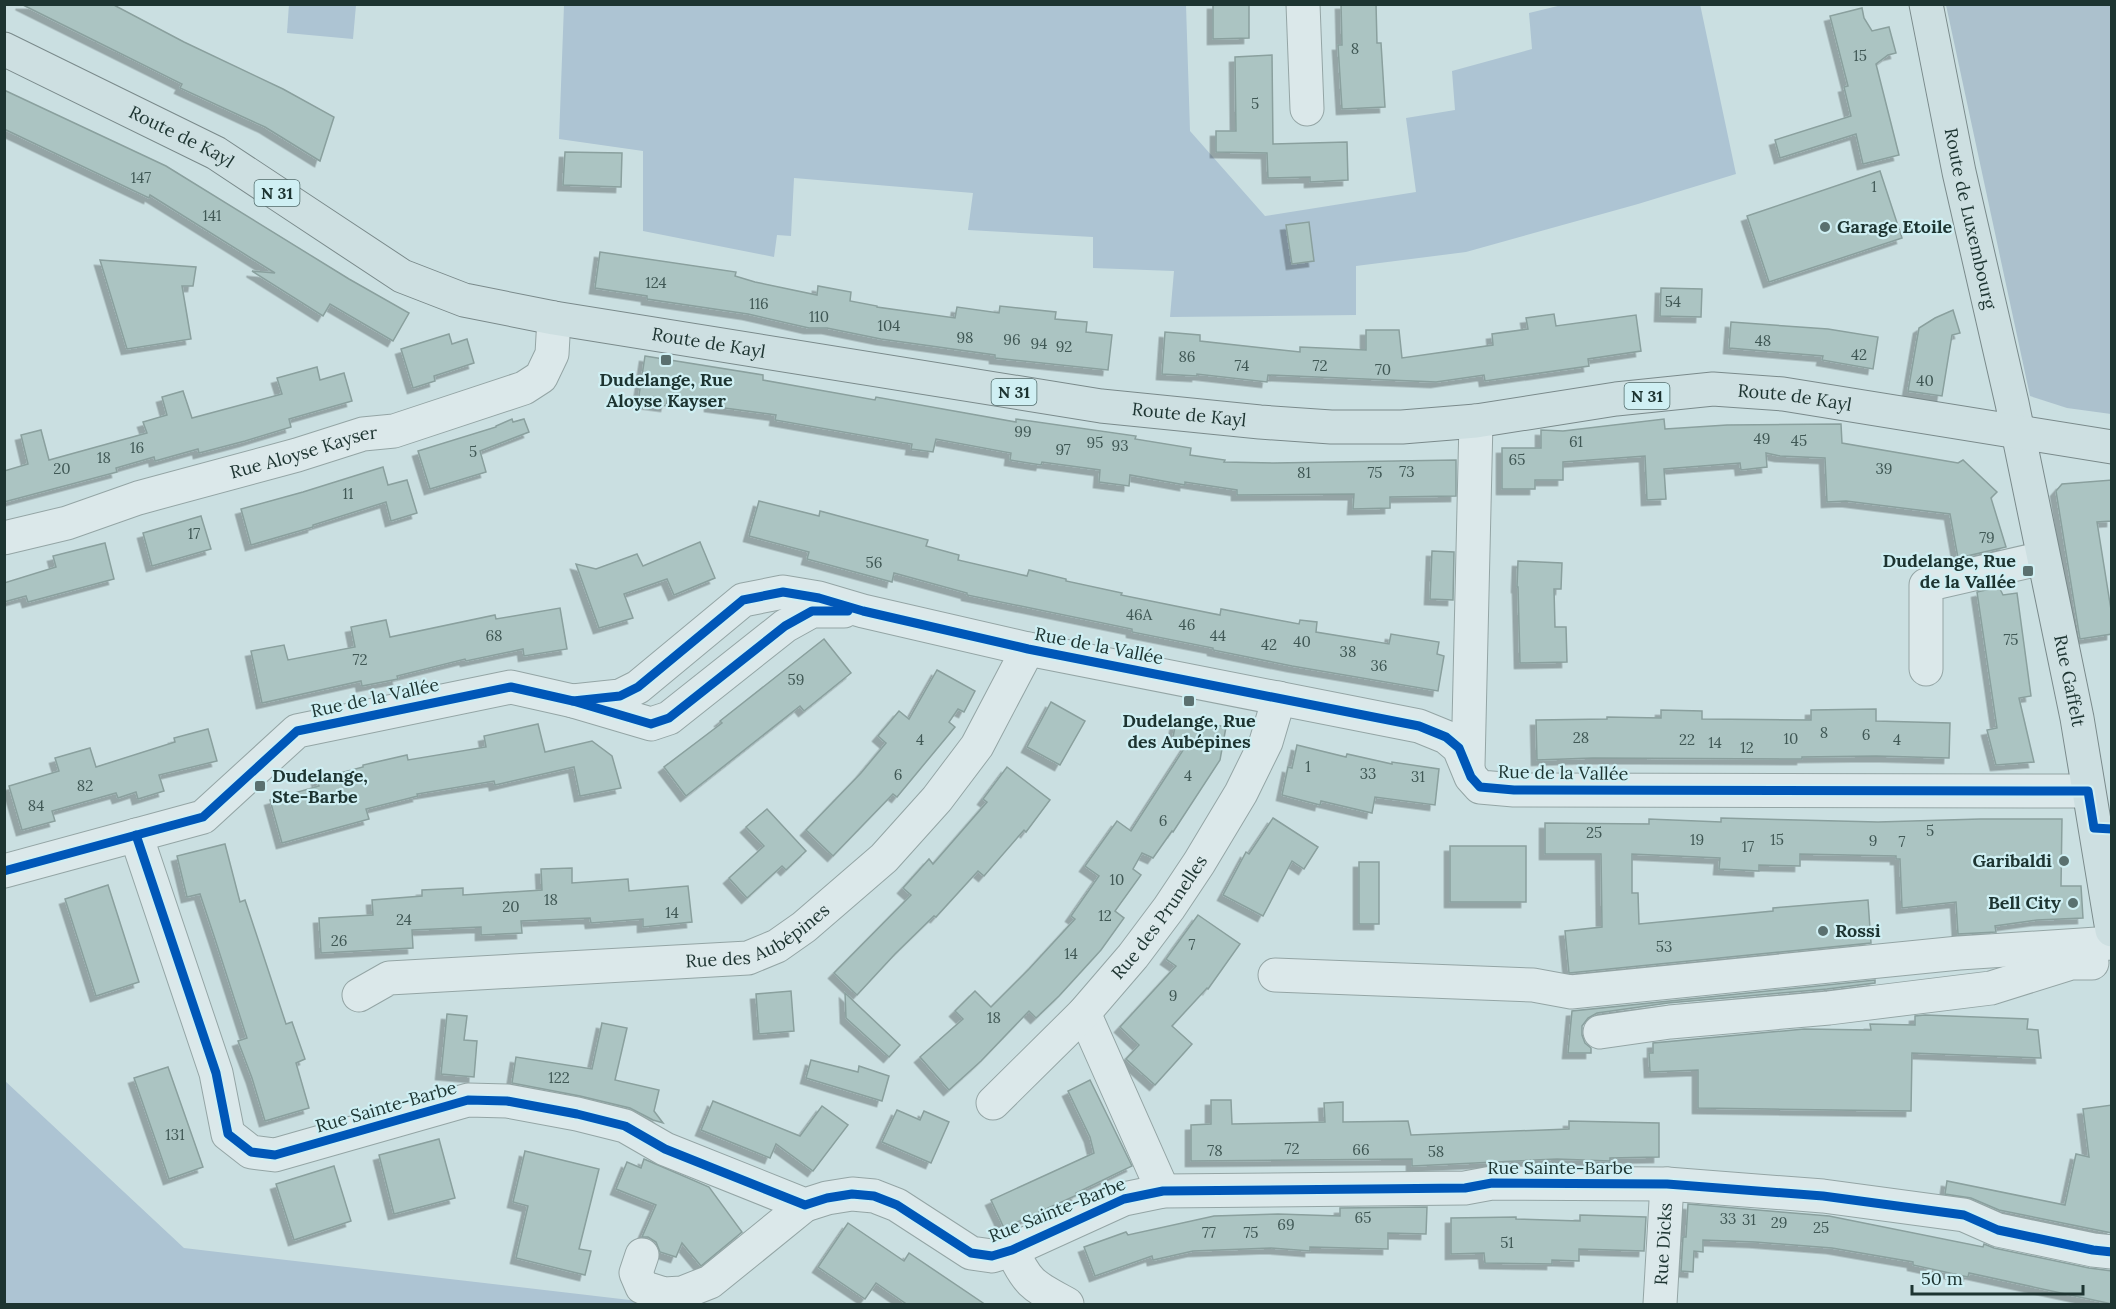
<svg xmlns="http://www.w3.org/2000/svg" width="2116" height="1309" viewBox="0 0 2116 1309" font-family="Lora,serif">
<defs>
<filter id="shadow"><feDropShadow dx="-5.5" dy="5.5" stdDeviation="0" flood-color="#0004"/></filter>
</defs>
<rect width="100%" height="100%" fill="#cadfe1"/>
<!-- green -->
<g fill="#adc4d3">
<path d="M289,4L356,5L353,39L287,33Z"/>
<path d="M1566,4H1700L1736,174L1638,204L1466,252L1356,266V315L1170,317L1174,271L1093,268V237L968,230L973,193L794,178L791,236L777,235L774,257L643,231V151L559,139L564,5H1186L1190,131L1265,216L1416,192L1406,118L1455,110L1452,71L1532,49L1529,13Z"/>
<path d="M4,1080L184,1248L664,1304H5Z"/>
</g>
<!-- cemetery -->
<path fill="#acc1cd" d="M1946,5H2111V414L2067,408L2030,396Z"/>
<!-- building -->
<g fill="#abc4c2" stroke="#8aa09e" stroke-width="1.5" filter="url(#shadow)">
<path d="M21,4H112L184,42L283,89L334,117L320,161L265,127L180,88L182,84Z"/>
<path d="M1213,4H1249V38L1213,39Z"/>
<path d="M1341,4H1376L1377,43H1381L1385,107L1342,109L1338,45H1342Z"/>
<path d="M1862,8L1864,18L1872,31L1889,27L1896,53L1888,55L1876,64L1899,155L1863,164L1856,134L1780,158L1775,140L1851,116L1844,87L1848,86L1830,16Z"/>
<path d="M1272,55L1273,144L1347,142L1348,180L1310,182V177L1268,178L1267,153L1216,152V131H1236L1235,57Z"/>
<path d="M4,90L166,166L349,279L409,313L393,341L330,304L323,316L252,271L275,273L150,195L149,198L4,129Z"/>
<path d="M565,152L622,153L621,187L563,185Z"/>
<path d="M1880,171L1902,238L1769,282L1747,216Z"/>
<path d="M1309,222L1314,261L1292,264L1286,225Z"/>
<path d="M600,252L736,272L735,276L755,282L817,295L818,286L851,292L850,301L877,306V307L955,318L957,307L999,313L1000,306L1056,312L1055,319L1087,322L1086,332L1112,335L1108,370L995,358V355L881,339L827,328H809L748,314L647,299V296L595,288Z"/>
<path d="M100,260L196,267L193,286H182L191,339L127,349Z"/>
<path d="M1661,288L1702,289L1701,317L1660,316Z"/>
<path d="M1953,310L1960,333L1952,335L1942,396L1908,391L1919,328L1935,318Z"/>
<path d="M1554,314L1556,326L1636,315L1641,351L1588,359L1589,366L1485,381L1484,375L1436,382L1268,375L1267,382L1197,374V376L1162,374L1165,332L1200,335V341L1300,352V347L1366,350V330H1399L1402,358L1493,345L1492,334L1528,329L1526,318Z"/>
<path d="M1731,322L1828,329L1878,337L1873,369L1822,360L1823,356L1729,348Z"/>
<path d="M449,334L452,344L467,339L474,363L434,376L435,381L413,388L401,349Z"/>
<path d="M645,356L763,375V380L875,400L876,397L1016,422V419L1136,436L1135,439L1191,448L1190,455L1225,460L1224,462L1274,463L1456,460V496L1390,497V508L1353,509L1354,494L1237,495V490L1185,482V485L1130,475L1129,486L1099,482L1100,470L1042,462L1041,465L1010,460L1011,453L936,439L933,452L911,449L912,444L775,420L776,415L710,406V402L668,396L666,406L638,402Z"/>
<path d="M317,367L320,380L344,373L352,401L289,419L291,427L245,441L199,453L198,449L155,461L154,457L116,468L117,472L4,502V471L28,464L21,435L41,430L49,460L147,433L143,422L167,415L162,397L183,391L192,418L282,394L277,378Z"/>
<path d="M512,419L513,422L524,419L529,432L480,451L486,472L430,489L418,451L496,427V426Z"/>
<path d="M1664,419L1665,429L1727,425L1841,424L1842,443L1958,463L1963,460L1997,492L1991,498L2006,547L1958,558L1950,514L1846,501L1827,502L1825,458L1780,456L1766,453L1767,467L1741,470L1740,463L1664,469L1666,499L1647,500L1645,456L1563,462V480H1535V489H1502V448H1541V430L1563,431Z"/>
<path d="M383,467L388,485L407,480L417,513L391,521L386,502L313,525V527L251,545L241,509L303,492Z"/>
<path d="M2112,480V521L2097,522L2112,616V634L2080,639L2056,491L2062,484Z"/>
<path d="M759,501L819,516L820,511L928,540L926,546L959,555L958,560L1027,576L1029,570L1066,579V581L1122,593L1121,595L1220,615L1221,609L1299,624L1300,620L1317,622L1316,632L1389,644L1391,634L1439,642L1437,654L1444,656L1438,691L1292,666L1213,650V648L1132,632V629L967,595V593L894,573L892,582L807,559L809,552L749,536Z"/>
<path d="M201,516L211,549L152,566L143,533Z"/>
<path d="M700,542L715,578L674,595L667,579L624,594L633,618L599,628L576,564L596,569L637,554L643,566Z"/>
<path d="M105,543L114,579L28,602L26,596L4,602V583L56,567L53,556Z"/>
<path d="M1432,551L1454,552L1453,600L1430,599Z"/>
<path d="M1518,561L1562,563L1561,589H1554L1555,627H1566L1567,662L1520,663L1518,587H1517Z"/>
<path d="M1999,587L2003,595L2017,593L2031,696L2019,698L2034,762L1996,765L1987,730L1997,728L1977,592Z"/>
<path d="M560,608L567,649L524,656L523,649L466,661L465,659L397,676L398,679L362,686L361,681L262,703L251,651L284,645L288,660L355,647L351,627L386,620L390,637L495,615L496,619Z"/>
<path d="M824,639L851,673L804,711L800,706L686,796L664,767L722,723L720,721Z"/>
<path d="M937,670L975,691L964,712L958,709L949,722L955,727L897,797L893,794L833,856L806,830L861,773L886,743L878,736L899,711L909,719Z"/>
<path d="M1051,702L1085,721L1060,765L1027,747Z"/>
<path d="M1876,709V721L1950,723L1949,758L1876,756L1802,757V759L1593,758L1537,760L1536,720L1607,719V717L1661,718V710L1702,711V719L1811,720V710Z"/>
<path d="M1177,717L1226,727L1220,760L1173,832L1172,831L1153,858L1142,853L1133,869L1141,875L1115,911L1124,918L1101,950L1059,996L1036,1018L1029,1011L981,1061L949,1090L920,1057L963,1019L955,1011L975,991L991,1007L1029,969L1075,919L1071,916L1099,876L1085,866L1117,821L1131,831L1189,741L1173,737Z"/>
<path d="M538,724L545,752L592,741L612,756L621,788L580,796L574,767L495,785L494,781L417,794L418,796L366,809L369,819L282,843L270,800L319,786L317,779L363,767V765L407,755L408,760L486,747L484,736Z"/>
<path d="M208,729L217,761L159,775L164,791L138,799L136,792L118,798L116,793L52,811L55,821L22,830L9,786L59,771L55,758L90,748L96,767L175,742L174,738Z"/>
<path d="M1297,745L1346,757L1347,754L1392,764V762L1439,769L1435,805L1375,797L1372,813L1321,801L1320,805L1282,795L1288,767L1292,768Z"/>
<path d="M1007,767L1050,800L1026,832L1024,830L984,876L978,871L936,917L934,916L895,954L857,995L834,973L911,895L903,888L929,859L933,864L987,802L983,799Z"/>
<path d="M767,809L806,851L786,870L782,866L747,898L729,878L764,846L746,827Z"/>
<path d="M1273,818L1318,847L1304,869L1292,861L1263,916L1223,895L1246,852L1249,854Z"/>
<path d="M1721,818L1878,822L1980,819H2062L2061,886H2081L2083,918L2037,920L1995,926L1996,932L1958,934L1956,902L1902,908L1900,859H1896V856L1800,854V866L1759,865V871L1719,869L1720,858L1632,854V893H1638L1639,924L1773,911V908L1868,900L1871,943L1569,973L1565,931L1602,927L1601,854H1545V823L1649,824V819L1721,822Z"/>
<path d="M225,844L240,902L245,900L286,1024L292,1022L305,1059L296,1063L309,1108L265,1121L252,1078L238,1041L247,1038L215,939L200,894L187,897L177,856Z"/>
<rect x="1450" y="846" width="76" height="56"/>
<rect x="1359" y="862" width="20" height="62"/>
<path d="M572,868V883L628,879L629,891L688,886L692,922L643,927V919L591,923L590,918L521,921L522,933L481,935V927L412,930L413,948L321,953L319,918L373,915L372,900L422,896V890L463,888V895L542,890L541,869Z"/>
<path d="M108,885L139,982L96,996L65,899Z"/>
<path d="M1198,915L1240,944L1208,989L1207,988L1172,1026L1192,1044L1155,1085L1126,1059L1139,1045L1120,1027L1176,966L1166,959Z"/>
<path d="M1875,980V983L1827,989L1668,1003L1597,1013L1588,1018L1582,1026V1035L1585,1043L1591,1048V1053H1568L1572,1011Z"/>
<path d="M791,991L794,1031L759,1034L756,994Z"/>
<path d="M845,993L900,1045L889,1057L846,1018Z"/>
<path d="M447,1014L467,1016L464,1040L477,1041L474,1077L441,1074Z"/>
<path d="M1925,1015L2028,1019L2027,1029L2038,1030L2041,1058L1912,1053L1911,1111L1698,1108V1070L1650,1072L1649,1053H1653V1043L1804,1029L1871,1030L1870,1024L1915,1025V1016Z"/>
<path d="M602,1023L627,1028L615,1080L659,1090L654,1111L663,1123L653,1120L630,1108L580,1096L512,1083L516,1057L592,1069Z"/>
<path d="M811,1060L858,1072L859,1066L889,1076L882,1101L806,1078Z"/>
<path d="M168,1067L203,1167L169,1179L134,1078Z"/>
<path d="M1090,1080L1132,1166L1076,1193L1077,1195L1004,1228L991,1200L1094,1153L1090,1137L1068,1091Z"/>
<path d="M1211,1100H1231L1232,1124L1325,1122L1324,1103L1343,1102V1122L1408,1121L1411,1135L1569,1129V1121L1659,1123V1157L1610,1158V1161L1557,1159L1412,1166V1159L1191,1161V1125L1211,1124Z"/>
<path d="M713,1101L800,1136L822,1106L848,1125L813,1171L776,1144L770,1158L701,1130Z"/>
<path d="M2112,1105V1233L1999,1210L1971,1198L1945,1194L1947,1181L2065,1205L2076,1154L2089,1157L2083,1109Z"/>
<path d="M897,1110L920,1120L924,1111L949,1122L931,1163L882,1142Z"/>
<path d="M439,1139L455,1198L394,1214L379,1155Z"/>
<path d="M525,1151L599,1169L579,1249L591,1251L585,1275L516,1258L528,1206L513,1202Z"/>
<path d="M644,1159L709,1187L742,1232L701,1266L682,1243L676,1257L660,1252L656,1242L648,1237H642L656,1205L616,1189L627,1162L641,1168Z"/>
<path d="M334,1166L351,1221L294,1240L276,1184Z"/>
<path d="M1688,1204L1829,1216L1983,1247L1984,1244L1994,1248L2089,1268L2112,1271V1304L1969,1273L1968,1277L1913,1265V1262L1832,1248L1755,1242L1703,1240V1252L1694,1251L1693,1272L1681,1271L1683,1237H1686Z"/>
<path d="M1427,1207L1426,1234L1388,1233V1249L1310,1247V1251L1271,1248L1193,1251L1153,1260L1152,1256L1095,1276L1084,1247L1126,1232L1128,1235L1214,1216L1278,1214L1340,1216V1208Z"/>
<path d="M1580,1215L1646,1217L1644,1251L1579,1249V1261L1552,1260V1264L1485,1263L1484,1253L1451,1254V1218L1516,1217V1219L1580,1221Z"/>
<path d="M848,1223L904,1261L909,1253L986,1305H908L876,1283L865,1299L818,1267Z"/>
</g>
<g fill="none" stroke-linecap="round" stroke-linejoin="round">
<defs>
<g id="minor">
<path d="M1303,4L1307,109"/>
<path id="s1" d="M4,538L67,523L138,498L297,455L363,434L394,431L524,388L541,377L552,354L554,318"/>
<path d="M1926,669V585L2043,558"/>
<path d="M573,701L620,696L638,687L743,600L783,592L819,598L863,611L1028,649L1419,726L1446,737L1459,748L1471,777L1480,787L1514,790L2088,791"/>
<path d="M1468,766L1476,421"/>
<path d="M136,835L216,1073L228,1134L251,1152L275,1155L468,1100L507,1101L577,1114L625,1126L665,1149L805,1205L827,1198L852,1194L874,1196L897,1205L971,1253L992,1256L1012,1250L1124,1199L1163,1191L1465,1188L1492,1183L1667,1184L1823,1196L1964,1215L1998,1230L2093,1250L2112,1252"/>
<path d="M4,871L203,817L297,731L511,687L573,701L651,724L669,718L785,626L812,611H844"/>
<path d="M1275,975L1533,985L1571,992L1959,953L2112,943"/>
<path id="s2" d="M359,995L389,978L748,958L777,946L804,927L884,858L937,799L977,746L1028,649"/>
<path d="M1084,1013L1163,1191"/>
<path d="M1600,1032L1670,1022L1829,1008L1991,988L2071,963H2092"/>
<path id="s3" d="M993,1103L1084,1013L1133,956L1169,908L1199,863L1241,793L1266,742L1279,698"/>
<path d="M1012,1250C1028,1285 1034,1286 1067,1304"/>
<path d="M642,1255L636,1273L642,1287L664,1294L682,1293L710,1282L805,1205"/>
<path id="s4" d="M1660,1304L1667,1184"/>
</g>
<g id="major">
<path id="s5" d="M1926,4L1959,172L2012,403L2077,718L2112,930"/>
<path id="s6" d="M4,49L216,153L402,276L464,300L554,318L1101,406L1260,422L1331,427H1402L1476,421L1616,399L1713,389L1783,394L2112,447"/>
</g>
</defs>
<!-- minor casing -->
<use href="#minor" stroke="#94a5a5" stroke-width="35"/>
<!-- major casing -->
<use href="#major" stroke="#7a8a8b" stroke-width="35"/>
<!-- minor -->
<use href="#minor" stroke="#dbe8ea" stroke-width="33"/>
<!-- major -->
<use href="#major" stroke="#cddfe1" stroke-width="33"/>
<defs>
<g id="cycleway">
<path d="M573,701L620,696L638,687L743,600L783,592L819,598L863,611L1028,649L1419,726L1446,737L1459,748L1471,777L1480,787L1514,790L2088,791L2094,828L2112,829"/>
<path d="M136,835L216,1073L228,1134L251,1152L275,1155L468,1100L507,1101L577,1114L625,1126L665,1149L805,1205L827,1198L852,1194L874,1196L897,1205L971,1253L992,1256L1012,1250L1124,1199L1163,1191L1465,1188L1492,1183L1667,1184L1823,1196L1964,1215L1998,1230L2093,1250L2112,1252"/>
<path d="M4,871L203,817L297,731L511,687L573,701L651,724L669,718L785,626L812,611H848"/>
</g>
</defs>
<!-- cycleway casing -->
<use href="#cycleway" stroke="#cfeff3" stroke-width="13"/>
<!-- cycleway -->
<use href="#cycleway" stroke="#0057b8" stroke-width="9"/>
</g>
<!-- markers -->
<g fill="#5a706f" stroke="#cfeff3" stroke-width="2">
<circle cx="1825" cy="227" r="6"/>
<rect x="660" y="354" width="12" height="12" rx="3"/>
<rect x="2022" y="565" width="12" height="12" rx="3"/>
<rect x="1183" y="695" width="12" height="12" rx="3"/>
<rect x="254" y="780" width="12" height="12" rx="3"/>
<circle cx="2064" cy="861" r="6"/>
<circle cx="2073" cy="903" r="6"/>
<circle cx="1823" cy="931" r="6"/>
</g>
<g text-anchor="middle" stroke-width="4.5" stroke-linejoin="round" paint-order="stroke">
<!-- number labels -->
<g font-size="15" fill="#405855">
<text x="1355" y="54">8</text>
<text x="1860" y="61">15</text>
<text x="1255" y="109">5</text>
<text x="141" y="183">147</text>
<text x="1874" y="192">1</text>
<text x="212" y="221">141</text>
<text x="656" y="288">124</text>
<text x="1673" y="307">54</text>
<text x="759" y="309">116</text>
<text x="819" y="322">110</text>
<text x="889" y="331">104</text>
<text x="965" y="343">98</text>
<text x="1012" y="345">96</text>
<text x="1763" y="346">48</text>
<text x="1039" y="349">94</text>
<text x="1064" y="352">92</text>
<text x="1859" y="360">42</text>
<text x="1187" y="362">86</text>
<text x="1242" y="371">74</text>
<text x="1320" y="371">72</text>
<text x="1383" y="375">70</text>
<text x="1925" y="386">40</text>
<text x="1023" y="437">99</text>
<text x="1762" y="444">49</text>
<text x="1799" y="446">45</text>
<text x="1576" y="447">61</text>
<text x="1095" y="448">95</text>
<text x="1120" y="451">93</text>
<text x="137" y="453">16</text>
<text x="1063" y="455">97</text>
<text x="473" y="457">5</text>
<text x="104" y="463">18</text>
<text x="1517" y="465">65</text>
<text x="62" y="474">20</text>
<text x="1884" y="474">39</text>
<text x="1407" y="477">73</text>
<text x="1304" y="478">81</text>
<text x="1375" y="478">75</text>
<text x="348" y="499">11</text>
<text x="194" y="539">17</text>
<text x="1987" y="543">79</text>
<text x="874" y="568">56</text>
<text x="1139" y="620">46A</text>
<text x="1187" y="630">46</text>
<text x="494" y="641">68</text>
<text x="1218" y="641">44</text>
<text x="2011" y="645">75</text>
<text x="1302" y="647">40</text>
<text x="1269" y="650">42</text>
<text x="1348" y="657">38</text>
<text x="360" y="665">72</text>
<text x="1379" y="671">36</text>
<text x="796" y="685">59</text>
<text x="1824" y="738">8</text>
<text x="1866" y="740">6</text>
<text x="1581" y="743">28</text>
<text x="1791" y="744">10</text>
<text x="920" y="745">4</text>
<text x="1687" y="745">22</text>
<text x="1897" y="745">4</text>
<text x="1715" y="748">14</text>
<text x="1747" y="753">12</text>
<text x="1308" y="772">1</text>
<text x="1368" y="779">33</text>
<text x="898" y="780">6</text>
<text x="1188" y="781">4</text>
<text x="1418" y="782">31</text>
<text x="85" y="791">82</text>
<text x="36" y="811">84</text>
<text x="1163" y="826">6</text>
<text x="1930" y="836">5</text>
<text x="1594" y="838">25</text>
<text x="1697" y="845">19</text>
<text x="1777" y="845">15</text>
<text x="1873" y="846">9</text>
<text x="1902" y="847">7</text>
<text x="1748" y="852">17</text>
<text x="1117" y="885">10</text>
<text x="551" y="905">18</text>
<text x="511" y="912">20</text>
<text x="672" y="918">14</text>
<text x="1105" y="921">12</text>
<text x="404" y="925">24</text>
<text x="339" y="946">26</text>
<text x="1192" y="950">7</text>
<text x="1664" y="952">53</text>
<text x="1071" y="959">14</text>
<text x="1173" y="1001">9</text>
<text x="994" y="1023">18</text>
<text x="559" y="1083">122</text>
<text x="175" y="1140">131</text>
<text x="1292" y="1154">72</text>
<text x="1361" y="1155">66</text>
<text x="1215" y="1156">78</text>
<text x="1436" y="1157">58</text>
<text x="1363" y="1223">65</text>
<text x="1728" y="1224">33</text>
<text x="1749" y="1225">31</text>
<text x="1779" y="1228">29</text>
<text x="1286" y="1230">69</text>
<text x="1821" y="1233">25</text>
<text x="1209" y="1238">77</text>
<text x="1251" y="1238">75</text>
<text x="1507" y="1248">51</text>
</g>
<!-- shield labels -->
<g fill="#cfeff3" stroke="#526c6b" stroke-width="1.5">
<rect x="254.5" y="180" width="45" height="26" rx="4.5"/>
<rect x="991.5" y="379" width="45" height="26" rx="4.5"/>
<rect x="1624.5" y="383" width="45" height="26" rx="4.5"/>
</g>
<g font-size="16" font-weight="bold" fill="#1d3431">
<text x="277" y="199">N 31</text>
<text x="1014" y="398">N 31</text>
<text x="1647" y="402">N 31</text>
</g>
<!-- street labels -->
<g font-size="18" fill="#1d3431" stroke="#cfeff3">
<text dy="6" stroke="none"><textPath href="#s6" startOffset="198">Route de Kayl</textPath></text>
<text dy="6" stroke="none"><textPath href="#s5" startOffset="219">Route de Luxembourg</textPath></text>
<text dy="6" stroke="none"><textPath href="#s6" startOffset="774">Route de Kayl</textPath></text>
<text dy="6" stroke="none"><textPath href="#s6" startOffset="1869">Route de Kayl</textPath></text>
<text dy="6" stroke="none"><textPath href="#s6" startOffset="1260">Route de Kayl</textPath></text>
<text dy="6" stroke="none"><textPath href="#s1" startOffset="312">Rue Aloyse Kayser</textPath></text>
<text transform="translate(1099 646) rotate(11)" y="6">Rue de la Vallée</text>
<text dy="6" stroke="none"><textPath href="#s5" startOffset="692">Rue Gaffelt</textPath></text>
<text transform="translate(375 698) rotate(-12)" y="6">Rue de la Vallée</text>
<text transform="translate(1563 773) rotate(1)" y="6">Rue de la Vallée</text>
<text dy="6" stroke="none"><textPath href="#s3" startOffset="250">Rue des Prunelles</textPath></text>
<text dy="6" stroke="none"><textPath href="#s2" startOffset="410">Rue des Aubépines</textPath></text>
<text transform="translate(386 1107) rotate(-16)" y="6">Rue Sainte-Barbe</text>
<text x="1560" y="1174">Rue Sainte-Barbe</text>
<text transform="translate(1057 1210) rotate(-22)" y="6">Rue Sainte-Barbe</text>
<text dy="6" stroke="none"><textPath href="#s4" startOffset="60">Rue Dicks</textPath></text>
</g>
<!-- poi labels -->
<g font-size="18" font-weight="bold" fill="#1d3431" stroke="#cfeff3" text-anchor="start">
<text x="1837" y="233">Garage Etoile</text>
<text x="666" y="386" text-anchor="middle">Dudelange, Rue<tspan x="666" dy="21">Aloyse Kayser</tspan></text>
<text x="2016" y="567" text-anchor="end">Dudelange, Rue<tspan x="2016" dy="21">de la Vallée</tspan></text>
<text x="1189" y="727" text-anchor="middle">Dudelange, Rue<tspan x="1189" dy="21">des Aubépines</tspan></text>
<text x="272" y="782">Dudelange,<tspan x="272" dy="21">Ste-Barbe</tspan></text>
<text x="2052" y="867" text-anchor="end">Garibaldi</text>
<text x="2061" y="909" text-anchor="end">Bell City</text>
<text x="1835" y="937">Rossi</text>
</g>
</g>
<!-- border -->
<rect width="2116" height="1309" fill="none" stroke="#1d3431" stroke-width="12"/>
<!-- scale -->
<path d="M1912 1285v9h171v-9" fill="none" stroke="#1d3431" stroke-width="3"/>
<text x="1921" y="1285" font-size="18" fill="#1d3431" stroke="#cfeff3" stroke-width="4.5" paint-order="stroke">50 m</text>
</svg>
